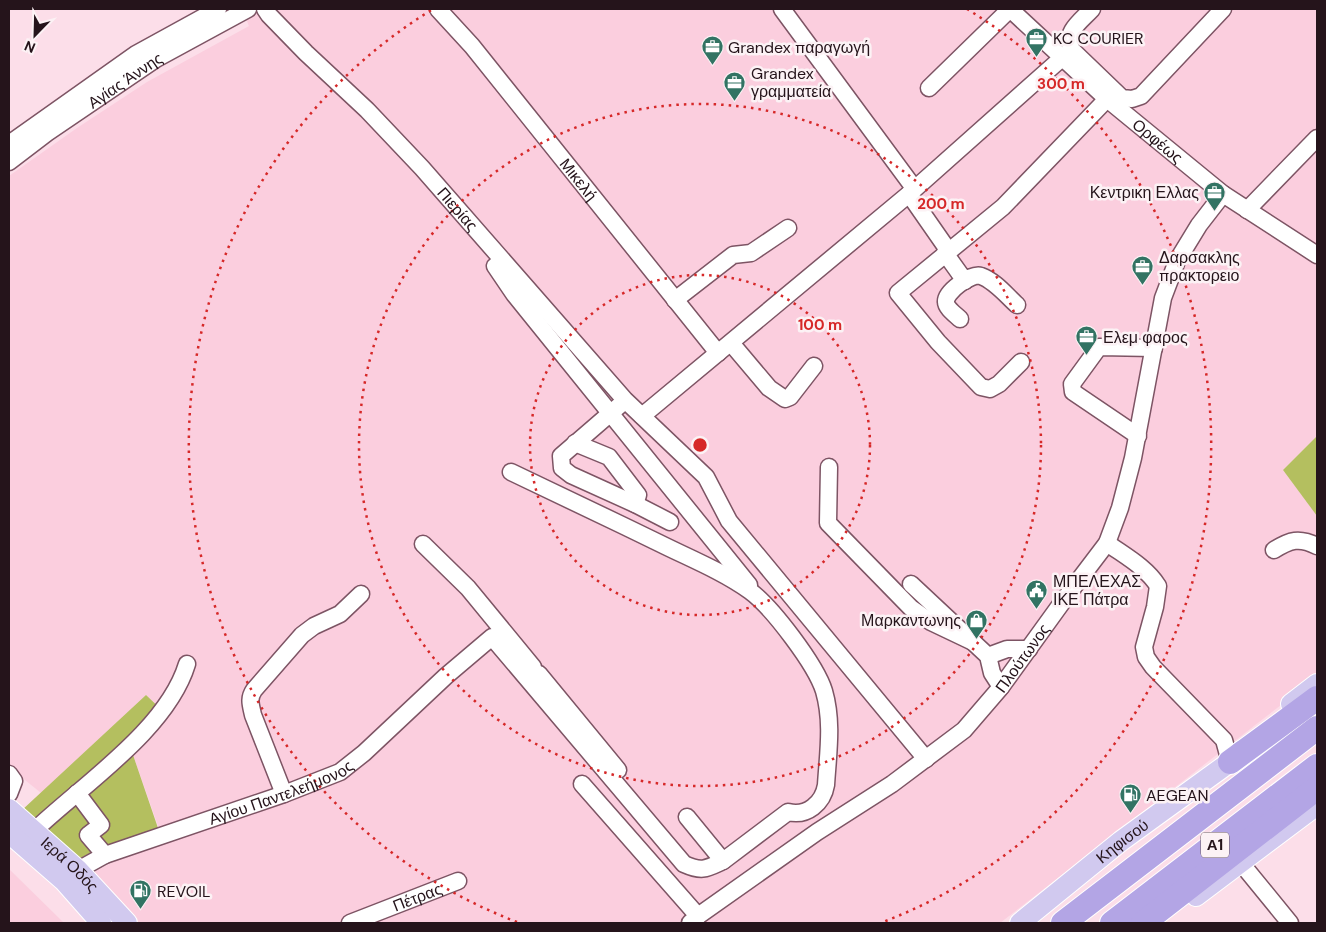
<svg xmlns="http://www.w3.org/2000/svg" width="1326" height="932" viewBox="0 0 1326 932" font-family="'DM Sans',sans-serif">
<rect width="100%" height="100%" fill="#fcdee9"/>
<!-- built -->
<g fill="#fbcede">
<path d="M242,9H1317V436L1283,470L1317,516V677L1000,923H136L92,873L115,861L164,843L132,752L166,714L146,695L41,793L9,767V176L77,128L147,82L249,26Z"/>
<path d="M9,869L64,923H9Z"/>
</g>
<!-- green -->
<g fill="#b4bf5f">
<path d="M1317,436V516L1283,470Z"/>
<path d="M146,695L166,714L132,752L158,828L102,847L77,860L21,811Z"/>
</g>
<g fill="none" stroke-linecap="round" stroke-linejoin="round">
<defs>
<g id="minor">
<path id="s1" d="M265,9L269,15L306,53L367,110L422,168L625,400L706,477L729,521L926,759"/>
<path id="s2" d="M438,9L472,46L718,353"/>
<path d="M782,9L914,188"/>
<path id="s3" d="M1010,9L1107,99L1223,194L1317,255"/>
<path d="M1092,9C1080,22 1065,31 1071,49L1122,98L1132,99L1141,96L1223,9"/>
<path d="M929,88L1010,9"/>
<path d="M9,144L136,54L218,9"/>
<path id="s4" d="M9,162L47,133L156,59L248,9"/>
<path d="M909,194L948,250"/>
<path d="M1247,210L1317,138"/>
<path d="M945,253L965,281"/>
<path d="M495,266L514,294L749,585"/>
<path d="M675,300L733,255L751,253L788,228"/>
<path d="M960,319C956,315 946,308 946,302C945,292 971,273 981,276C995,281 1006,295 1017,305"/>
<path d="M731,343L769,388L785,399L790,397L814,366"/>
<path d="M1021,362L999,384L990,389L981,387L938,342L898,293L1003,207L1107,99"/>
<path d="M620,405L561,456L562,468L571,475L635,504L670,522"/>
<path d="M642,416L909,194L1063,57"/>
<path d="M1138,436L1073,392L1072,384L1099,347L1154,348"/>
<path d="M575,443L609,457L638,495L635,504"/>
<path d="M829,467L828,523L911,608L931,622L973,642"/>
<path d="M511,472C561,496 610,519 659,543C689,558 722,571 750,591C772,607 816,665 824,691C833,722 828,753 826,785C823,803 807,817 788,812L723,861L687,817"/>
<path d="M1107,543C1125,556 1146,567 1158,586L1155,607L1144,647L1146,657L1153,667L1224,740L1230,762"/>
<path d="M423,544L468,588L533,667"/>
<path d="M1274,550C1290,540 1299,537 1317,546"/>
<path d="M911,584L988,656L992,673L1001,687"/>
<path d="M988,656L1007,649H1029"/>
<path d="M539,674L618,770"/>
<path d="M9,774L14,781L9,794"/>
<path d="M582,784L698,916"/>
<path d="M77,793L101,825L88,835L105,855"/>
<path d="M284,794L253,715C251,705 248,699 254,690L302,635L314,626L340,614L361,594"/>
<path d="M34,831C82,785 167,730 187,664"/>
<path d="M1241,863L1290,923"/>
<path id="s5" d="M69,877L78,870L105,855L284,794L340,772L364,753L446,676L492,637L684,864C702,872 706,869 723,861"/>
<path id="s6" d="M350,923L458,881"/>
<path id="s7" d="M690,923L698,916L817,832L892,784L964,730L1001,687L1066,597L1107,543L1120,508L1133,458L1163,298L1177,261L1199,225L1223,194"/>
</g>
<g id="major">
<path d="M1291,704L1317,684"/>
<path id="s8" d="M9,809L78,870L127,923"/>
<path d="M9,833L64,881L101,923"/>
<path d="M1196,896L1317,805"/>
<path id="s9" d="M1020,923L1121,841L1230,762L1241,751"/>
</g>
<g id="highway">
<path d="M1230,762L1317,698"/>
<path d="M1063,923L1317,728"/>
<path d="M1112,923L1317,766"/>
<path d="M1143,923L1317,788"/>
</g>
</defs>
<!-- minor casing -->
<use href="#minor" stroke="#7d5464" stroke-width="19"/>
<!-- major casing -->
<use href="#major" stroke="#fff" stroke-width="22"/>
<!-- highway casing -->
<use href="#highway" stroke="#fff" stroke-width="26"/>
<!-- minor -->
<use href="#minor" stroke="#fff" stroke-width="16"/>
<!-- major -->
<use href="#major" stroke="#d1c9ef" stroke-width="20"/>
<!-- highway -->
<use href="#highway" stroke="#b3a5e5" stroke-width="24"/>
</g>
<!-- distance rings -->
<g fill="none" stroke="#d62828" stroke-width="2.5" stroke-dasharray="2.5 5">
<circle cx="700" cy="445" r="170"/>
<circle cx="700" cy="445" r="341"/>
<path d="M517 922A511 511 0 0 1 433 9M967 9A511 511 0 0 1 883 922"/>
</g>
<!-- icons -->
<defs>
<symbol id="office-pin" viewBox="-11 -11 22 30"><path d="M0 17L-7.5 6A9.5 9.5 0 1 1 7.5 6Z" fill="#327363" stroke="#fcf2f5"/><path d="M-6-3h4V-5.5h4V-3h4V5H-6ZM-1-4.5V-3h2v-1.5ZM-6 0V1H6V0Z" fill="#fff"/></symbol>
<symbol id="civic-pin" viewBox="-11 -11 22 30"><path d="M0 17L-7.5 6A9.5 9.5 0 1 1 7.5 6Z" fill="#327363" stroke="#fcf2f5"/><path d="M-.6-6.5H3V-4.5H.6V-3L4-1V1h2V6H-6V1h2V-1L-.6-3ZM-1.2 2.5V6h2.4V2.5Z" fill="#fff"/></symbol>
<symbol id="shop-pin" viewBox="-11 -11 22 30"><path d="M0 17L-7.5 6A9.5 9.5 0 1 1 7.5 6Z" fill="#327363" stroke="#fcf2f5"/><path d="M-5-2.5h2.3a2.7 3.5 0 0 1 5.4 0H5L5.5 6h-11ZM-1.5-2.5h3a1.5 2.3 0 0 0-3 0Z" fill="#fff"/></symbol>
<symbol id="fuel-pin" viewBox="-11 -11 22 30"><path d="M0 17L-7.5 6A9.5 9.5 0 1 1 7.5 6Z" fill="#327363" stroke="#fcf2f5"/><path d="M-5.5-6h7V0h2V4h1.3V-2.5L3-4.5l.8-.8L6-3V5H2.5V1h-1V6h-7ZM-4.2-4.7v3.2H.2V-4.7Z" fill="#fff"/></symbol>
</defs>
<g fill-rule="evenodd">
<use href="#office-pin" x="1024" y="26" width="25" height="34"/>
<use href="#office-pin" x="700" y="34" width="25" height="34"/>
<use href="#office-pin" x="722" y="70" width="25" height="34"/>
<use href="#office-pin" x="1202" y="180" width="25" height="34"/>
<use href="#office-pin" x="1130" y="254" width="25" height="34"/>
<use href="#office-pin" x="1074" y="324" width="25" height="34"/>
<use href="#civic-pin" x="1024" y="578" width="25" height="34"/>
<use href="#shop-pin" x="964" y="608" width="25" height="34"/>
<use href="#fuel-pin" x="1118" y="782" width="25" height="34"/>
<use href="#fuel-pin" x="128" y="878" width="25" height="34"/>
</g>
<g text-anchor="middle" stroke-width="5" stroke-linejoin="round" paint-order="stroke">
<!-- shield labels -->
<rect fill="#fcf2f5" stroke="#66575c" stroke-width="1" x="1201" y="832.5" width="28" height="25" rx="4"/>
<g font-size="15" font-weight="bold" fill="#25141b">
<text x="1215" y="850">Α1</text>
</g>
<!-- poi labels -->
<g font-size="16" fill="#25141b" stroke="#fcf2f5" text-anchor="start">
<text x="1053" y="44">KC COURIER</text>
<text x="728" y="53">Grandex παραγωγή</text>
<text x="751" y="79">Grandex<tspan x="751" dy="18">γραμματεία</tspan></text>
<text x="1199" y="198" text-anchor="end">Κεντρικη Ελλας</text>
<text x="1159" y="263">Δαρσακλης<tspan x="1159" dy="18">πρακτορειο</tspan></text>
<text x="1103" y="343">Ελεμ φαρος</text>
<text x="1053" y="587">ΜΠΕΛΕΧΑΣ<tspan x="1053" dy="18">ΙΚΕ Πάτρα</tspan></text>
<text x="961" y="626" text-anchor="end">Μαρκαντωνης</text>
<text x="1146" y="801">AEGEAN</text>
<text x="157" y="897">REVOIL</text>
</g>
<!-- street labels -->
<g font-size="16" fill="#25141b" stroke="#fcf2f5">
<text dy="6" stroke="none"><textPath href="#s4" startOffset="142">Αγίας Άννης</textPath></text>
<text dy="6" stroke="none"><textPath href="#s3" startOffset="198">Ορφέως</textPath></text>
<text dy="6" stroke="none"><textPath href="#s2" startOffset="221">Μικελή</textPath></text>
<text dy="6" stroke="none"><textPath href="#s1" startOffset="278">Πιερίας</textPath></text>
<text dy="6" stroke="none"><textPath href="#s7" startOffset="428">Πλούτωνος</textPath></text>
<text dy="6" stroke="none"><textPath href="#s5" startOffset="229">Αγίου Παντελεήμονος</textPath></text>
<text dy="6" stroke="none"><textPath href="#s9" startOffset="131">Κηφισού</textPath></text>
<text dy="6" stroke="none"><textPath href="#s8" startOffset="82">Ιερά Οδός</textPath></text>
<text dy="6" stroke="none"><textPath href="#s6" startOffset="72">Πέτρας</textPath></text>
</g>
</g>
<circle cx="700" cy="445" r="8" fill="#d62828" stroke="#fcf2f5" stroke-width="2.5"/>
<g font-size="15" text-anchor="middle" font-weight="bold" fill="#d62828" stroke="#fcf2f5" stroke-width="5" stroke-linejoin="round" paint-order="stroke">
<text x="1061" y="89">300 m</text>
<text x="941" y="209">200 m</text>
<text x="820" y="330">100 m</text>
</g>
<!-- border -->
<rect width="1326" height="932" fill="none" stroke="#25141b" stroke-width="20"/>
<!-- north arrow -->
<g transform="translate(35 35) rotate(203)" stroke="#fcf2f5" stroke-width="4" paint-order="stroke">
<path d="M0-4L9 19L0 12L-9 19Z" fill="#25141b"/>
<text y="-8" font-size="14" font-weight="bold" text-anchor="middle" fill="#25141b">N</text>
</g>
</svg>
